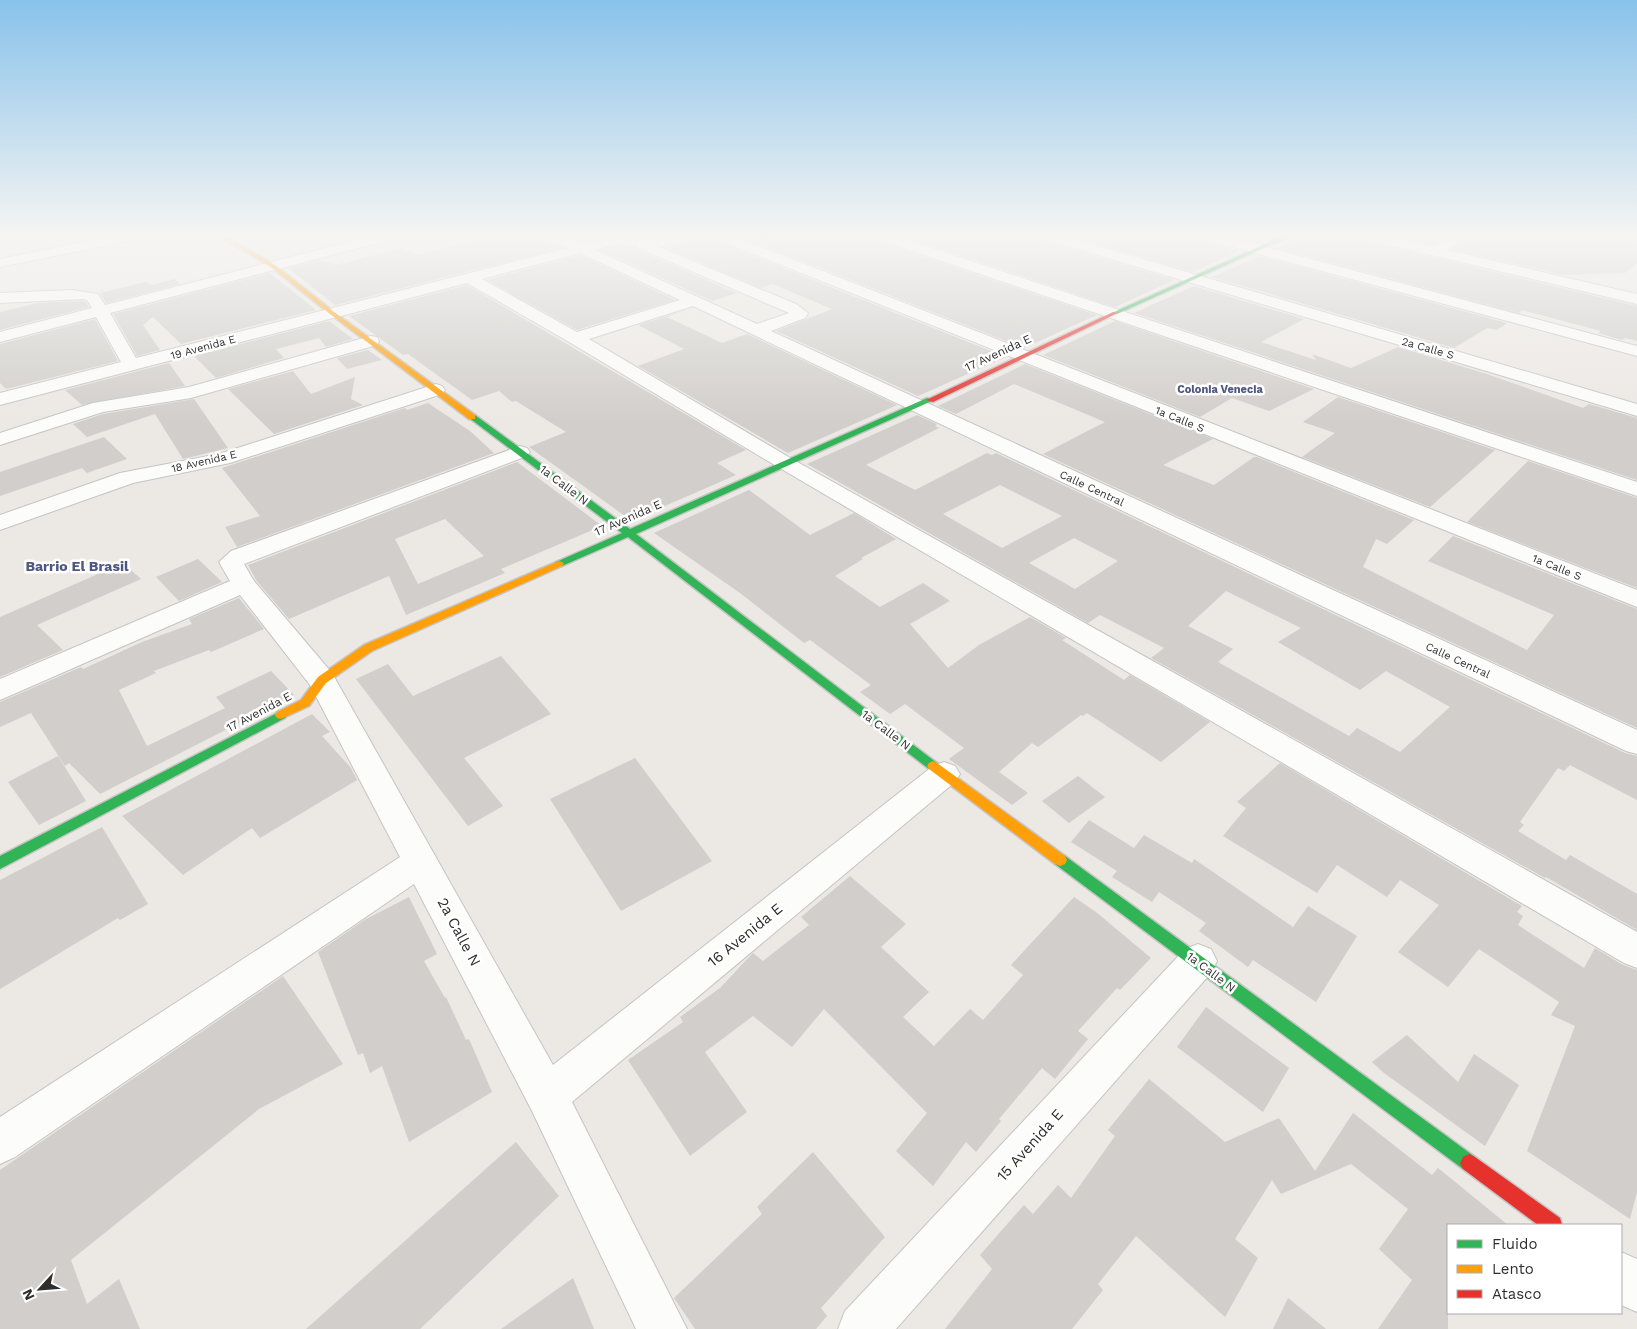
<svg xmlns="http://www.w3.org/2000/svg" width="1637" height="1329" viewBox="0 0 1637 1329" font-family="'Work Sans',sans-serif">
<rect width="100%" height="100%" fill="#ece8e4"/>
<g fill="none" stroke-linecap="round" stroke-linejoin="round">
<!-- stream -->
<path stroke="#99d6ec" stroke-width="4.5" d="M1391,235L1415,244"/>
</g>
<!-- building -->
<g fill="#d1cecb" fill-rule="evenodd">
<path d="M498,235H537L539,240L562,248L335,305L288,268L321,260L336,265L401,248L418,255Z"/>
<path d="M564,235H601L605,237L583,242Z"/>
<path d="M737,235H871L873,240L1097,315L1024,348Z"/>
<path d="M900,235H1038L1040,240L1175,280L1115,307Z"/>
<path d="M1068,235H1197L1200,240L1239,251L1193,272Z"/>
<path d="M1229,235H1273L1257,243Z"/>
<path d="M1298,235H1356L1364,241L1637,306V341L1625,338L1622,340L1598,333L1601,331L1522,310L1519,313L1277,248L1296,240Z"/>
<path d="M1391,235H1448L1433,245Z"/>
<path d="M1470,235H1569L1584,239L1594,235H1604L1637,242V263L1625,273L1564,275L1451,249Z"/>
<path d="M712,236L713,240L1006,357L918,396L776,331L832,309L773,284L761,288L667,248Z"/>
<path d="M616,246L636,247L637,250L737,293L712,301L600,250Z"/>
<path d="M580,255L675,300L577,330L487,280Z"/>
<path d="M1260,256L1507,323L1497,330L1487,328L1454,348L1212,277Z"/>
<path d="M270,273L316,310L181,344L153,317L143,325L160,350L137,356L113,314Z"/>
<path d="M175,279L180,284L106,303L100,293L146,282L152,285Z"/>
<path d="M467,285L746,450L717,463L736,475L635,519L628,515L625,516L529,447L566,432L516,401L512,402L499,391L472,400L408,354L403,355L349,316Z"/>
<path d="M1194,286L1304,319L1261,342L1316,360L1312,354L1351,368L1398,347L1487,374L1583,408L1589,404L1637,418V480L1134,313Z"/>
<path d="M83,301L86,302L89,307L0,330V312L38,303Z"/>
<path d="M693,308L667,317L722,343L747,334L897,405L788,453L638,366L684,349L638,325Z"/>
<path d="M95,319L118,361L6,389L0,383V344Z"/>
<path d="M329,321L353,339L326,347L319,338L276,349L284,358L216,378L194,356Z"/>
<path d="M1115,321L1314,389L1269,411L1232,398L1200,417L1043,355Z"/>
<path d="M368,350L382,360L347,369L337,358Z"/>
<path d="M169,363L185,386L82,405L65,390Z"/>
<path d="M1025,364L1213,439L1163,465L1214,485L1254,457H1257L1414,520L1387,544L1376,539L1363,567L1527,650L1554,615L1428,561L1453,536L1637,609V728L1043,454L1105,422L1014,384L956,414L938,406Z"/>
<path d="M293,371L311,394L355,377L351,399L363,405L274,434L228,389Z"/>
<path d="M1338,397L1495,450L1430,507L1302,457L1335,433L1303,422Z"/>
<path d="M194,399L228,448L183,459L155,414L87,437L73,424L103,414Z"/>
<path d="M428,403L470,431L494,453L237,547L225,527L260,516L222,468L405,408L407,410Z"/>
<path d="M917,415L937,424L935,426L939,428L866,465L915,490L987,453L992,455L996,453L1625,753L1637,756V800L1570,765L1564,771L1558,768L1520,822L1524,825L1518,831L1566,860L1570,855L1637,894V930L1546,877L1545,878L1151,658L1164,648L1100,615L1088,623L807,464ZM1000,485L1062,516L1002,548L943,514ZM1074,538L1118,561L1075,589L1029,563ZM1226,591L1301,628L1278,642L1360,690L1386,671L1450,707L1400,752L1357,728L1349,736L1218,662L1233,649L1188,626Z"/>
<path d="M104,437L127,459L87,473L82,468L0,496V472Z"/>
<path d="M1528,461L1637,498V588L1467,522Z"/>
<path d="M517,462L602,526L501,569L505,573L406,615L389,576L289,619L256,580L248,565ZM445,519L484,556L418,584L395,539Z"/>
<path d="M749,490L810,535L854,513L896,539L861,558L863,559L835,576L880,607L923,583L950,601L910,624L948,668L979,645L1030,617L1066,638L1062,640L1124,680L1130,675L1210,722L1161,762L1087,713L1083,716L1081,715L1038,747L1032,743L999,772L1028,793L1012,805L949,759L964,748L905,704L890,714L860,692L871,685L810,640L804,643L740,593L654,533Z"/>
<path d="M198,559L222,582L179,601L156,577Z"/>
<path d="M123,563L141,579L37,625L63,650L0,677V617Z"/>
<path d="M239,598L264,629L211,652L209,650L154,671L156,673L119,690L147,746L225,708L216,697L271,671L294,695L100,794L69,763L65,766L31,713L0,727V702L81,667L83,669L142,642L192,624L189,619Z"/>
<path d="M501,656L551,714L464,758L503,806L468,826L356,679L388,664L413,696Z"/>
<path d="M312,714L330,732L322,736L351,768L357,780L260,838L252,828L183,875L122,816Z"/>
<path d="M58,756L86,801L39,825L8,782Z"/>
<path d="M635,758L712,861L621,911L550,799Z"/>
<path d="M1280,763L1522,906L1517,912L1523,916L1518,925L1584,968L1595,948L1623,965L1637,970V1192L1630,1219L1527,1151L1575,1026L1551,1015L1559,1002L1479,949L1448,987L1398,952L1439,905L1400,880L1387,897L1337,865L1317,893L1223,836L1246,808L1237,802Z"/>
<path d="M1078,776L1105,797L1069,823L1042,801Z"/>
<path d="M1089,820L1134,848L1144,835L1192,863L1194,859L1293,927L1308,906L1357,936L1316,1002L1253,960L1248,967L1199,931L1206,923L1159,892L1152,902L1112,877L1117,871L1071,842Z"/>
<path d="M102,827L148,904L120,920L118,918L0,989V880Z"/>
<path d="M850,876L906,924L881,947L929,992L903,1017L934,1046L970,1009L983,1020L1023,975L1011,965L1074,897L1096,912L1151,958L1120,990L1117,988L1078,1031L1088,1039L1055,1079L1042,1068L999,1119L1001,1121L976,1152L966,1142L933,1186L896,1151L927,1113L824,1009L792,1047L753,1016L705,1052L747,1112L690,1156L628,1060L683,1022L680,1017L720,988L753,953L763,961L809,925L801,917Z"/>
<path d="M409,897L437,954L424,961L445,998L446,997L466,1040L469,1039L492,1092L409,1142L382,1066L370,1073L363,1053L358,1055L318,952L366,919Z"/>
<path d="M283,976L343,1064L259,1109L71,1260L87,1304L119,1279L140,1329H0V1170Z"/>
<path d="M1206,1007L1289,1068L1263,1112L1177,1047Z"/>
<path d="M1407,1035L1458,1082L1474,1054L1519,1085L1485,1146L1384,1073L1372,1062Z"/>
<path d="M1149,1079L1225,1142L1279,1118L1315,1171L1353,1113L1432,1175L1438,1168L1508,1225H1448V1329H1378L1412,1280L1379,1249L1408,1209L1351,1164L1281,1194L1272,1180L1235,1239L1258,1258L1225,1317L1136,1236L1098,1284L1103,1290L1072,1329H945L992,1269L980,1255L1024,1205L1033,1214L1058,1185L1071,1198L1115,1136L1108,1130Z"/>
<path d="M516,1142L559,1196L420,1329H306Z"/>
<path d="M813,1152L885,1237L821,1308L827,1316L816,1329H695L674,1298L762,1214L757,1207Z"/>
<path d="M573,1278L594,1329H501Z"/>
<path d="M1288,1298L1326,1329H1273Z"/>
</g>
<g fill="none" stroke-linecap="round" stroke-linejoin="round">
<defs>
<g id="street">
<path d="M118,235H145L139,239L0,267V259Z"/>
<path d="M376,235H398L397,238L110,313L136,358L568,248L540,238L539,235H558L583,244L616,236L659,239L677,235H704L703,238L659,247L796,304L808,313L805,318L771,331L1637,730V754L1626,751L693,306L589,339L792,459L1637,932V968L1624,963L778,467L569,342L467,283L0,405V393L121,362L96,317L0,342V332L92,308L87,300L83,299L0,303V293L72,290L98,294L105,305ZM616,244L637,245L638,248L789,313L757,324L595,250ZM580,253L680,300L577,332L482,279Z"/>
<path d="M713,235H731L1637,590V607L714,238Z"/>
<path d="M873,235H893L1637,482V496L874,238Z"/>
<path d="M1040,235H1061L1637,404V416L1041,238Z"/>
<path d="M1199,235H1221L1637,346V356L1200,238Z"/>
<path d="M1358,235H1382L1433,247L1452,235H1468L1447,250L1637,294V304L1364,239Z"/>
<path d="M371,336L377,337L379,341L377,345L191,398L103,412L0,445V433L93,403L189,387Z"/>
<path d="M436,384L442,386L445,390L442,394L230,463L133,483L0,530V515L120,473L219,454Z"/>
<path d="M520,446L527,448L530,452L527,456L244,564L254,581L332,673L553,1065L933,766L944,762L955,766L960,774L955,782L572,1102L687,1329H636L532,1111L414,884L15,1157L0,1164V1117L400,857L310,685L240,595L0,700V679L230,581L219,562L231,551Z"/>
<path d="M1198,944L1211,949L1217,961L1211,973L896,1329H838L845,1311L1185,949Z"/>
<path d="M1621,1252L1637,1259V1312L1621,1305Z"/>
</g>
<g id="fast">
<path d="M1285,235H1293L1117,314L1112,313Z"/>
<path d="M927,398L934,400L636,534L937,763L939,766L937,769H929L628,537L562,566H556L554,564L556,562L622,533L468,417L475,415L630,529Z"/>
<path d="M281,711L285,712L287,715L285,718L0,869V856Z"/>
<path d="M1060,854L1065,856L1475,1157L1478,1163L1475,1169L1469,1172L1463,1169L1055,864L1053,860L1055,856Z"/>
</g>
<g id="slow">
<path d="M217,235H224L275,265L334,312L475,415V419H469L330,314L271,267Z"/>
<path d="M559,561L562,562L564,564L562,566L372,651L326,683L309,706L281,719L277,718L275,715L277,712L301,700L318,677L364,645Z"/>
<path d="M933,761L937,763L1065,856L1067,860L1065,864L1060,866L1055,864L929,769L927,766L929,763Z"/>
</g>
<g id="jam">
<path d="M1113,312L1118,313L933,402L926,400Z"/>
<path d="M1469,1154L1475,1157L1560,1218L1562,1225H1538L1463,1169L1460,1163L1463,1157Z"/>
</g>
</defs>
<!-- street casing -->
<use href="#street" stroke="#c5c4c5" stroke-width="2"/>
<!-- fast casing -->
<use href="#fast" stroke="#c5c4c5" stroke-width="3"/>
<!-- slow casing -->
<use href="#slow" stroke="#c5c4c5" stroke-width="3"/>
<!-- jam casing -->
<use href="#jam" stroke="#c5c4c5" stroke-width="3"/>
<!-- street -->
<use href="#street" fill="#fcfcfb" fill-rule="evenodd"/>
<!-- fast -->
<use href="#fast" fill="#30b455" fill-rule="evenodd"/>
<!-- slow -->
<use href="#slow" fill="#ff9f0a" fill-rule="evenodd"/>
<!-- jam -->
<use href="#jam" fill="#e5322d" fill-rule="evenodd"/>
</g>
<!-- sky -->
<linearGradient id="sky" x2="0" y2="1"><stop stop-color="#88c2ea"/><stop offset="0.56" stop-color="#f6f5f3"/><stop offset="1" stop-color="#f6f5f3" stop-opacity="0"/></linearGradient>
<rect width="1637" height="421" fill="url(#sky)"/>
<g text-anchor="middle" stroke-width="5" stroke-linejoin="round" paint-order="stroke">
<!-- far-street labels -->
<g font-size="11" fill="#2e2e2e" stroke="#fff">
<text transform="translate(203 347) rotate(-15)" y="4">19 Avenida E</text>
<text transform="translate(1428 348) rotate(16)" y="4">2a Calle S</text>
<text transform="translate(1180 419) rotate(22)" y="4">1a Calle S</text>
<text transform="translate(204 461) rotate(-13)" y="4">18 Avenida E</text>
<text transform="translate(1092 488) rotate(25)" y="4">Calle Central</text>
<text transform="translate(1557 567) rotate(22)" y="4">1a Calle S</text>
<text transform="translate(1458 660) rotate(25)" y="4">Calle Central</text>
</g>
<!-- far-neighbourhood labels -->
<g font-size="11" font-weight="bold" fill="#4d5680" stroke="#fff">
<text x="1220" y="393">Colonia Venecia</text>
</g>
<!-- street labels -->
<g font-size="12" fill="#2e2e2e" stroke="#fff">
<text transform="translate(998 353) rotate(-25)" y="4">17 Avenida E</text>
<text transform="translate(564 485) rotate(37)" y="4">1a Calle N</text>
<text transform="translate(628 518) rotate(-24)" y="4">17 Avenida E</text>
<text transform="translate(259 712) rotate(-28)" y="4">17 Avenida E</text>
<text transform="translate(886 730) rotate(37)" y="4">1a Calle N</text>
<text transform="translate(1211 972) rotate(37)" y="4">1a Calle N</text>
</g>
<!-- neighbourhood labels -->
<g font-size="14" font-weight="bold" fill="#4d5680" stroke="#fff">
<text x="77" y="571">Barrio El Brasil</text>
</g>
<!-- near-street labels -->
<g font-size="15" fill="#2e2e2e" stroke="#fff">
<text transform="translate(459 932) rotate(62)" y="5">2a Calle N</text>
<text transform="translate(745 935) rotate(-39)" y="5">16 Avenida E</text>
<text transform="translate(1030 1145) rotate(-48)" y="5">15 Avenida E</text>
</g>
</g>
<!-- legend -->
<rect x="1447" y="1224" width="175" height="90" fill="#ffffff" stroke="#ababab"/>
<rect x="1457" y="1240" width="25" height="8" fill="#30b455" stroke="#ababab"/>
<text x="1492" y="1249" font-size="15" fill="#2e2e2e">Fluido</text>
<rect x="1457" y="1265" width="25" height="8" fill="#ff9f0a" stroke="#ababab"/>
<text x="1492" y="1274" font-size="15" fill="#2e2e2e">Lento</text>
<rect x="1457" y="1290" width="25" height="8" fill="#e5322d" stroke="#ababab"/>
<text x="1492" y="1299" font-size="15" fill="#2e2e2e">Atasco</text>
<!-- north arrow -->
<g transform="translate(40 1289) rotate(244)" stroke="#ffffff" stroke-width="4" paint-order="stroke">
<path d="M0-4L9 19L0 12L-9 19Z" fill="#2e2e2e"/>
<text y="-8" font-size="14" font-weight="bold" text-anchor="middle" fill="#2e2e2e">N</text>
</g>
</svg>
